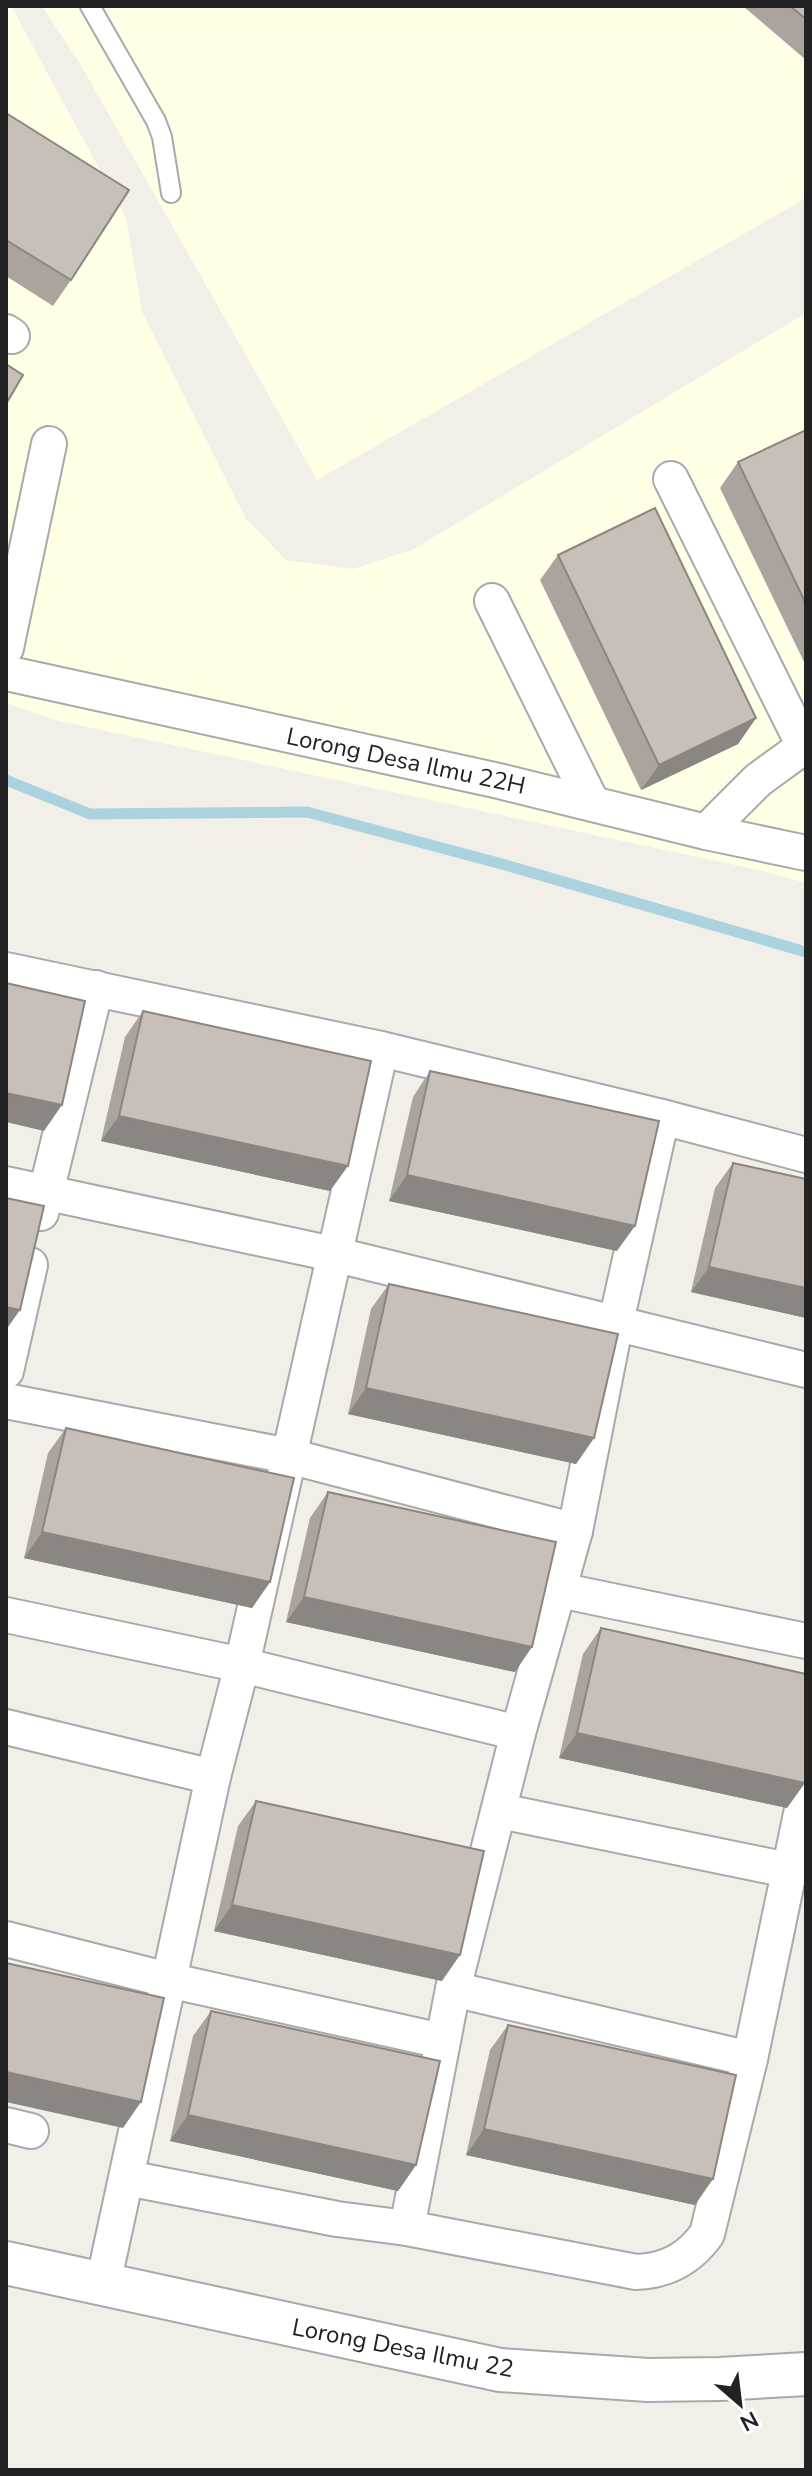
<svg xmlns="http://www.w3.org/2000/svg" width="812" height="2476" viewBox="0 0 812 2476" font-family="'Nunito Sans',sans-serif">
<rect width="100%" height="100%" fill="#f2efe9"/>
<!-- education -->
<g fill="#ffffe5">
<path d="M6,6H11L126,218L142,312L246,519L286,560L353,569L414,549L806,313V883L759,870L55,720L6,703Z"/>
<path d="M42,6H806V198L317,480L79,62Z"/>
</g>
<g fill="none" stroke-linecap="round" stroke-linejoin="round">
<!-- stream -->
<path stroke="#aad3df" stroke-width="11" d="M6,780L90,814L307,812L509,866L806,952"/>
<defs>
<path id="service" d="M90,6L156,121L162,137L171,193"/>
<g id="minor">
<path d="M6,332L12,336"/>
<path d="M671,479L804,746"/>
<path d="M492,601L592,803"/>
<path d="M6,648L49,444"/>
<path d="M6,673L499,781L706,832L806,853"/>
<path d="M706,832L758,780L806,745"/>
<path d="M6,970L381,1049L662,1117L806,1155"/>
<path d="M6,1184L333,1254L806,1370"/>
<path d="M41,1213L96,988"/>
<path d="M6,1371L30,1265"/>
<path d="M6,1401L289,1456L575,1531L616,1322L662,1117"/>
<path d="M559,1590L806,1641"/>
<path d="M6,1615L242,1665L518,1733"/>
<path d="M6,1727L213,1777"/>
<path d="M500,1811L788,1870"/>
<path d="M6,1939L168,1980L442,2041"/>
<path d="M453,1989L750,2059"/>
<path d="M6,2125L31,2131"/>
<path d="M127,2178L337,2219L407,2228L636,2272C667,2271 689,2259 707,2234L750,2059L806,1790"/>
<path d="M407,2228L453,1989L518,1733L575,1531"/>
<path d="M103,2284L213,1777L242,1665L381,1049"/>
</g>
<path id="tertiary" d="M6,2263L500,2370L648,2380L720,2379L806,2374"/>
</defs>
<!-- service casing -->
<use href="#service" stroke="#a9a9a9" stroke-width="22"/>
<!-- minor casing -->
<use href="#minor" stroke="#a9a9a9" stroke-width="38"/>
<!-- tertiary casing -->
<use href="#tertiary" stroke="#a9a9a9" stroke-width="46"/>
<!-- service -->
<use href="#service" stroke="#fff" stroke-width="18"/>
<!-- minor -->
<use href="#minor" stroke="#fff" stroke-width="34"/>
<!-- tertiary -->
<use href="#tertiary" stroke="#fff" stroke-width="42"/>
</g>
<!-- wall -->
<g fill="#aba49e">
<path d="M743,6H806V60Z"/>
<path d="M6,113L71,280L53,306L6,276Z"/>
<path d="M806,430V666L720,488L738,462Z"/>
<path d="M558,555L756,718L738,744L641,790L540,580Z"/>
<path d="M143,1011L330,1191L101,1141L125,1037Z"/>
<path d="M430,1071L617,1251L389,1201L413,1097Z"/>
<path d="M733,1163L806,1179V1318L691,1292L715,1188Z"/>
<path d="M389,1284L594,1438L576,1464L348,1414L371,1309Z"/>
<path d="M66,1428L270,1582L252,1608L24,1558L48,1453Z"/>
<path d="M328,1492L515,1672L286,1622L310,1518Z"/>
<path d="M601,1628L787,1808L559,1758L583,1654Z"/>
<path d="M256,1801L442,1981L214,1931L238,1826Z"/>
<path d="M211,2011L416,2165L398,2191L170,2141L193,2036Z"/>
<path d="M508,2025L695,2205L466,2155L490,2050Z"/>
</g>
<!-- shaded-wall -->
<g fill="#8b8681">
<path d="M756,718L738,744L641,790L659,765Z"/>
<path d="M6,1093L62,1105L44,1131L6,1122Z"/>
<path d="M119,1116L348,1166L330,1191L101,1141Z"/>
<path d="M407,1175L635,1226L617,1251L389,1201Z"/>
<path d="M709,1267L806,1288V1318L691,1292Z"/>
<path d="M6,1307L20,1310L6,1330Z"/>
<path d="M366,1388L594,1438L576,1464L348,1414Z"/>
<path d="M42,1532L270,1582L252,1608L24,1558Z"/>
<path d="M304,1597L532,1647L515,1672L286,1622Z"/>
<path d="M577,1733L805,1783L787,1808L559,1758Z"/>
<path d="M232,1905L460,1955L442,1981L214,1931Z"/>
<path d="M6,2072L141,2102L123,2128L6,2102Z"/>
<path d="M188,2115L416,2165L398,2191L170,2141Z"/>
<path d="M484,2129L713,2179L695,2205L466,2155Z"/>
</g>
<!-- building -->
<g fill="#c7bfb8" stroke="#8b8681" stroke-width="2">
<path d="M790,6H806V19Z"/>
<path d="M6,113L129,190L71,280L6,240Z"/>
<path d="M6,364L23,375L6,404Z"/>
<path d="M806,430V604L738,462Z"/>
<path d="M655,508L756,718L659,765L558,555Z"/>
<path d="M6,983L85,1001L62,1105L6,1093Z"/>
<path d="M143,1011L371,1061L348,1166L119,1116Z"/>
<path d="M430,1071L659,1121L635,1226L407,1175Z"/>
<path d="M733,1163L806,1179V1288L709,1267Z"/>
<path d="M6,1198L44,1206L20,1310L6,1307Z"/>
<path d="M389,1284L618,1334L594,1438L366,1388Z"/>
<path d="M66,1428L294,1478L270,1582L42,1532Z"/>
<path d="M328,1492L556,1542L532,1647L304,1597Z"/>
<path d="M601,1628L806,1674L805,1783L577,1733Z"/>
<path d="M256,1801L484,1851L460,1955L232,1905Z"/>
<path d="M6,1963L164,1998L141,2102L6,2072Z"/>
<path d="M211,2011L440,2061L416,2165L188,2115Z"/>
<path d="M508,2025L736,2075L713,2179L484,2129Z"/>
</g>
<g text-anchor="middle" stroke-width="8" stroke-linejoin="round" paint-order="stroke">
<!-- street labels -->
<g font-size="24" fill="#222" stroke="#fff">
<text transform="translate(406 761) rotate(12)" y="8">Lorong Desa Ilmu 22H</text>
<text transform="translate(403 2348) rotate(11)" y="8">Lorong Desa Ilmu 22</text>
</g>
</g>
<!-- border -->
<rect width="812" height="2476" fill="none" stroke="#222222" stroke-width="16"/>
<!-- north arrow -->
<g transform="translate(740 2404) rotate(152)" stroke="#ffffff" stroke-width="6" paint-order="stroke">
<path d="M0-6L14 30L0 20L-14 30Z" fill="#222222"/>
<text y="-12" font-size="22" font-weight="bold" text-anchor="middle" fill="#222222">N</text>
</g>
</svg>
